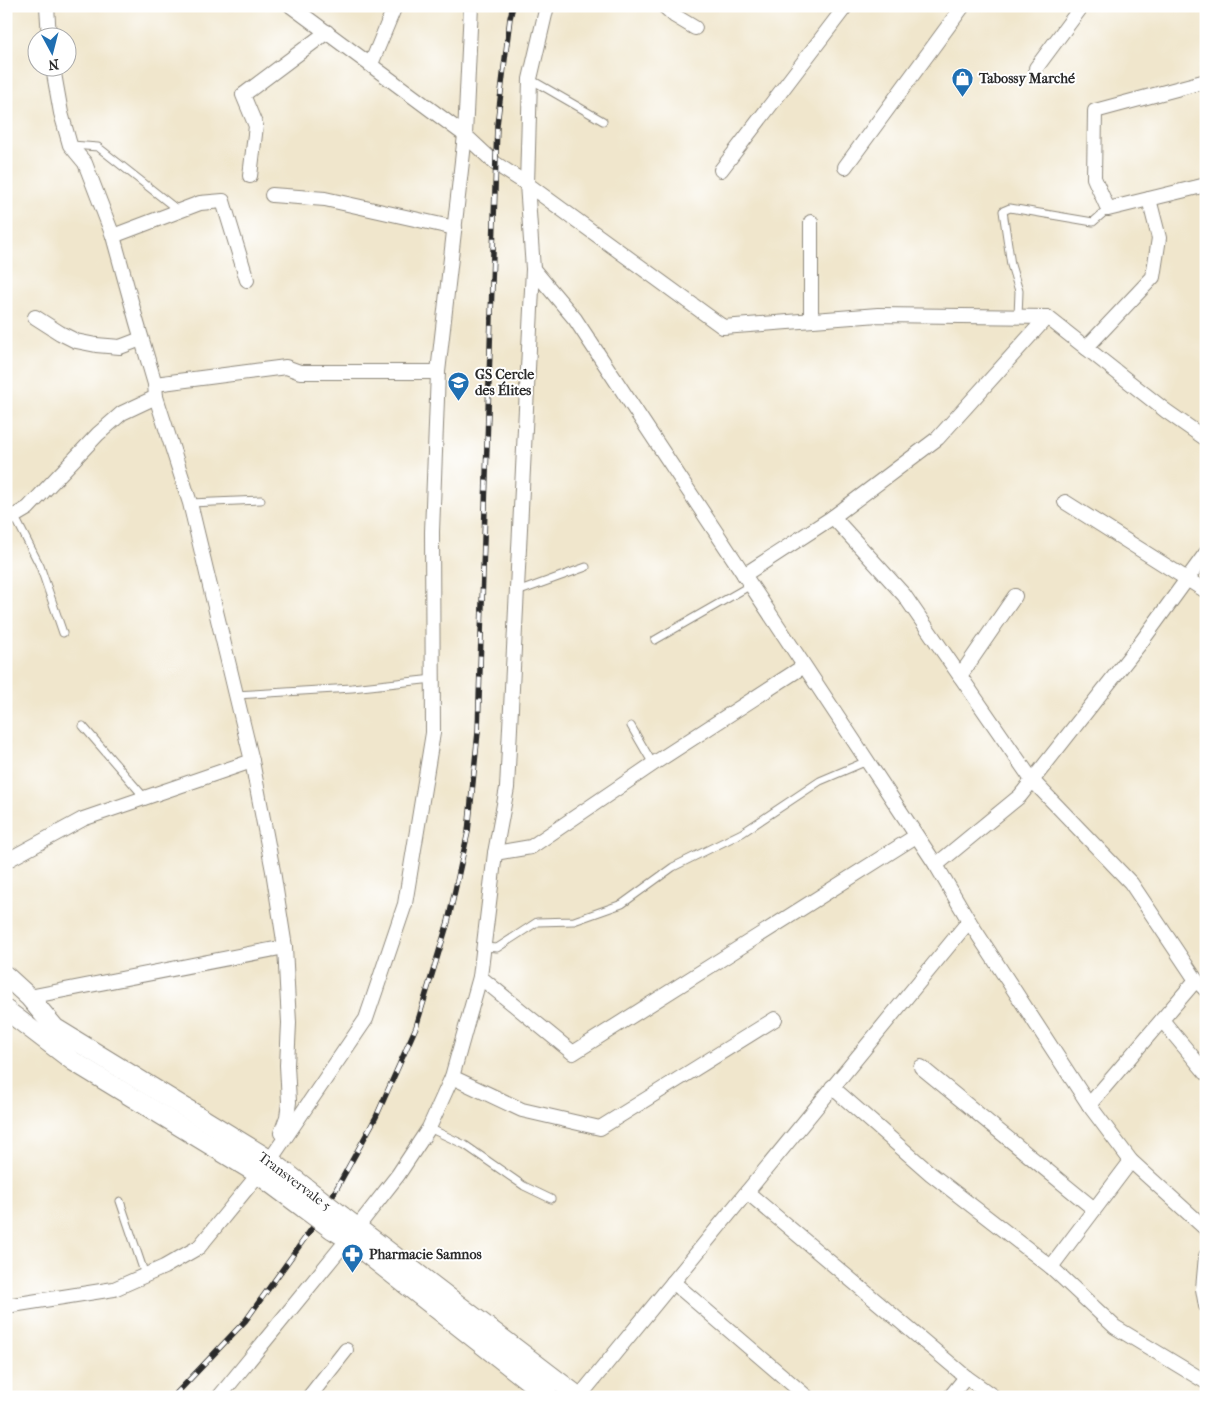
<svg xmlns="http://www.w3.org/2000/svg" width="1212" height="1403" viewBox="0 0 1212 1403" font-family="'IM FELL French Canon',serif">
<rect width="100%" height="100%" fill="#fff"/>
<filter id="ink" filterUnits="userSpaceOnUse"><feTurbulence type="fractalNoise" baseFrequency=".02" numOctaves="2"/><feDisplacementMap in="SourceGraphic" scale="10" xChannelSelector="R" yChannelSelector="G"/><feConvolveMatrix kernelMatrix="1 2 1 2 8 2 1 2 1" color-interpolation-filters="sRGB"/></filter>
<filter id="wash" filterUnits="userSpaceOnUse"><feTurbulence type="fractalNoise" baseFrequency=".0096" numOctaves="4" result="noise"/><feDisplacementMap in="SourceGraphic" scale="20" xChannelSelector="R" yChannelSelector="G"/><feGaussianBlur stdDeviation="1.12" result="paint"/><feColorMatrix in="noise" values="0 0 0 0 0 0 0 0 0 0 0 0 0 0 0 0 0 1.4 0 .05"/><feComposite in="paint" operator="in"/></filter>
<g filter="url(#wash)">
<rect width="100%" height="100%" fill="#f0e6cc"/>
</g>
<g filter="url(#ink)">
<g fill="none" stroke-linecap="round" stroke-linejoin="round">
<defs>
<g id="lane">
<path d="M530,79L603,121"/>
<path d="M72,145L98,147L179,211"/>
<path d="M1018,317L1019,291L1011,265L1003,211L1010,208L1093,222L1108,209"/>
<path d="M190,503L261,500"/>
<path d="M15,517L40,566L63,633"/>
<path d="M517,592L586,567"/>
<path d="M655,640L751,585"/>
<path d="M235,695L352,688L433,679"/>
<path d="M83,726L145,798"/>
<path d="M631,726L653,764"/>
<path d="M484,947L497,948L537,922L574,921L622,904L673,867L742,833L820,781L867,761"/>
<path d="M429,1128L465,1145L524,1186L551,1199"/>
<path d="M120,1201L145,1275"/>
</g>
<g id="street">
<path d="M47,6L49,38"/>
<path d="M291,6L465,135L496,164L527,184L723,327L878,315L1047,317L1166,411L1206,439"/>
<path d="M664,6L675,16L695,28"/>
<path d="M371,64L395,6"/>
<path d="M53,68L61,113L70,145L85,163L113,236L137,323L155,384L156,397L190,503L252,761L273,871L285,947L289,1023L287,1065L289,1102L287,1117L281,1133"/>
<path d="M1036,68L1082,6"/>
<path d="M1206,81L1095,111L1094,178L1108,209L1206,185"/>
<path d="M845,167L963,6"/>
<path d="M721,170L846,6"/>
<path d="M250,176L256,126L243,95L327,32"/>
<path d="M272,195L325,199L455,228"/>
<path d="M113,236L200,203L223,201L247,280"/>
<path d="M533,269L575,319L936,865L969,921L1089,1105L1131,1161L1206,1229"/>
<path d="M35,317L60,333L76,341L96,345L120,347L141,339"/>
<path d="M811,320V222"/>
<path d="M1086,348L1153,277L1159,238L1149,199"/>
<path d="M155,384L286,367L300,372H438"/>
<path d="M1065,502L1206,591"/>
<path d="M833,517L904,595L1032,780L1131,883L1196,980L1206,990"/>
<path d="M6,521L28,508L98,434L122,413L156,397"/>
<path d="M744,575L833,517L938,438L1047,317"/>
<path d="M960,676L1015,596"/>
<path d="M495,853L531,847L653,764L804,666"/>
<path d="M6,861L83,819L252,761"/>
<path d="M936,865L1020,796L1142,641L1206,553"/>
<path d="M480,977L573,1053L916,836"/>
<path d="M29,997L285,947"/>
<path d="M1162,1020L1206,1073"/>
<path d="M921,1067L1094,1209"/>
<path d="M452,1077L522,1110L600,1128L775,1019"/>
<path d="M832,1087L931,1174L1051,1267L1115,1327L1206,1382"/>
<path d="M1089,1105L1196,980"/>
<path d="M747,1192L966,1377L994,1397"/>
<path d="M1206,1256L1203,1289L1206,1306"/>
<path d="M1051,1267L1131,1161"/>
<path d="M673,1282L807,1397"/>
<path d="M6,1306L114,1289L164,1267L199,1247L270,1160L366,1019L405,904L433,733L432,532L438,372L465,135L471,6"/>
<path d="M219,1397L348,1239L398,1175L429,1128L452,1077L480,977L495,853L507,788L533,269L527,184L530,79L547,6"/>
<path d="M309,1397L346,1350"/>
<path d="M579,1397L969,921"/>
<path d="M950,1397L966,1377"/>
</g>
<g id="secondary">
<path d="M6,976L29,997L55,1028L270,1160L315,1195"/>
<path d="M6,1010L73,1061L258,1174L305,1209"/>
<path d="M342,1216L579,1397"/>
<path d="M332,1229L348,1239L549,1397"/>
</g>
</defs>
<!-- lane casing -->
<use href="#lane" stroke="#8e887c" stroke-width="9"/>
<!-- street casing -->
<use href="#street" stroke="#8e887c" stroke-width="16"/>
<!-- secondary casing -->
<use href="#secondary" stroke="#8e887c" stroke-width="21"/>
<!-- lane -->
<use href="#lane" stroke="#fff" stroke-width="7"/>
<!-- street -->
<use href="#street" stroke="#fff" stroke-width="14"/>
<!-- secondary -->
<use href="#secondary" stroke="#fff" stroke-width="19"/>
<defs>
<path id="rail" d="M173,1397L246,1320L323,1213L376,1117L416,1027L448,922L468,832L478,732L497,125L510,18L513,6"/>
</defs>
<!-- rail casing -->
<use href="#rail" stroke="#2b2b2b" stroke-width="5.5"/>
<!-- rail -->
<use href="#rail" stroke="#fff" stroke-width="4" stroke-dasharray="11" stroke-linecap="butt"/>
<defs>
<g id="secondary-bridge">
<path d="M315,1195L342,1216"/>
<path d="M305,1209L332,1229"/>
</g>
</defs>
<!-- secondary-bridge casing -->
<use href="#secondary-bridge" stroke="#8e887c" stroke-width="21" stroke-linecap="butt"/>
<!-- secondary-bridge -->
<use href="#secondary-bridge" stroke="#fff" stroke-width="19"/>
</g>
</g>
<!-- icons -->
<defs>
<symbol id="shop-pin" viewBox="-11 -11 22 30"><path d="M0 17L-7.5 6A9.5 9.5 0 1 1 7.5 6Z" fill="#1f6fb2" stroke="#fff"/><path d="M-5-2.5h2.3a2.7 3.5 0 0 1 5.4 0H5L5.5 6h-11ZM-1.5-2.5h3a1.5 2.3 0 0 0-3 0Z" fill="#fff"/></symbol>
<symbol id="school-pin" viewBox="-11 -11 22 30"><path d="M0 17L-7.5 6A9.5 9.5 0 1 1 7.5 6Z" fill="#1f6fb2" stroke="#fff"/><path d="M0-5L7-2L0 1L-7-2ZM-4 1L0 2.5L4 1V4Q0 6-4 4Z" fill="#fff"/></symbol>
<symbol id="pharmacy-pin" viewBox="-11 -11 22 30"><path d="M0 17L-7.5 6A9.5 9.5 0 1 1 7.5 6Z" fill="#1f6fb2" stroke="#fff"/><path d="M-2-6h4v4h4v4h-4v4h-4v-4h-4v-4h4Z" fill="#fff"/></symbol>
</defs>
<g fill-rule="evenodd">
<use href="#shop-pin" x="950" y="66" width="25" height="34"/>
<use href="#school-pin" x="446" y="370" width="25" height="34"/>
<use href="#pharmacy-pin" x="340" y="1242" width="25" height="34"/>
</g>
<g text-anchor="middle" stroke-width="4" stroke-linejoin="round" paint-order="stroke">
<!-- poi labels -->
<g font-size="14" font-weight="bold" fill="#2b2b2b" stroke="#fff" text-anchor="start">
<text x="979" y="83">Tabossy Marché</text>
<text x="475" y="379">GS Cercle<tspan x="475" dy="16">des Élites</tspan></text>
<text x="369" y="1259">Pharmacie Samnos</text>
</g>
<!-- street labels -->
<g font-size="14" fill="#2b2b2b" stroke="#fff">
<text transform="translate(295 1181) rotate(37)" y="5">Transvervale 5</text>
</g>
</g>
<!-- margin -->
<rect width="1212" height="1403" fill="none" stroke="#fff" stroke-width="25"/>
<!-- north arrow -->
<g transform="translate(52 52) rotate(173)"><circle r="24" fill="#ffffff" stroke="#aaaaaa"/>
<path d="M0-4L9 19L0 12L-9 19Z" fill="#1f6fb2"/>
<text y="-8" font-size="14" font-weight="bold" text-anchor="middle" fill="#2b2b2b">N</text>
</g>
</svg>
